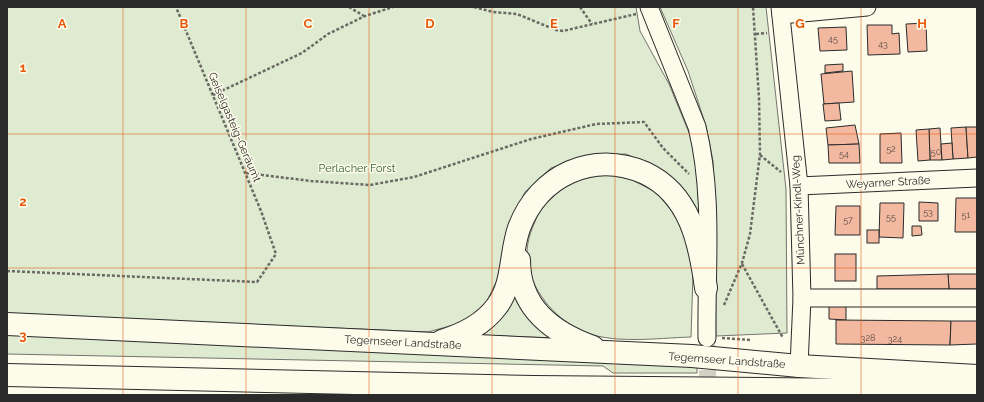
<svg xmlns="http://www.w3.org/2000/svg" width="984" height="402" viewBox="0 0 984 402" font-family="Raleway,sans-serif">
<rect width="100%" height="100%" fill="#fdfbea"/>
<!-- green -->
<g fill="#deebd1" stroke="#74746e">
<path d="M7,7H636L640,31L669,84L692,140L697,175L699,212L664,171L626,154L587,156L551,168L525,192L509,224L503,268L486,303L464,322L428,332L7,314Z"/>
<path d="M660,7H766L786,189L787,333L716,336L715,215L713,161L706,126L688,71Z"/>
<path d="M606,174L630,179L656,192L671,210L686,234L693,274L691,337C657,338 610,345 580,330C553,317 531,289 527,260C526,248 529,235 534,224C537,216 542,205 548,198C563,182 586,178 606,174Z"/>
<path d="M514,284L555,338L477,335Z"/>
<path d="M7,333L697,366V373H613L603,366L7,354Z"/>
</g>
<!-- building -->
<g fill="#f2b8a0" stroke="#2b2b2b">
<path d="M926,23L927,51L908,52L906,24Z"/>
<path d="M867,25H892V34L899,33L900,54L868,55Z"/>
<path d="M846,27L847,50L820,51L818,28Z"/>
<path d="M843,64V71L825,73V65Z"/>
<path d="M852,71L854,102L824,104L821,74Z"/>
<path d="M839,103L841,120L825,121L823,104Z"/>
<path d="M855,125L859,144L828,145L826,128Z"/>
<path d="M966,127L968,158L953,159L951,128Z"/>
<path d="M966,127H977V157L968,158Z"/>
<path d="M940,128L942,160H930L929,129Z"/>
<path d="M929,129L930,160L918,161L916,130Z"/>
<path d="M901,133L902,163H880V134Z"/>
<path d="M952,143L953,159L942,160L941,144Z"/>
<path d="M859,144L860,163H829L828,145Z"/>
<path d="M956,198H977V232H955Z"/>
<path d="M919,202L938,203V221H919Z"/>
<path d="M880,203H904L903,238L879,237Z"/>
<path d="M836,206H860V235H835Z"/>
<path d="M912,226H921L922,235L912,236Z"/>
<rect x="867" y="230" width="12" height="13"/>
<rect x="835" y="254" width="21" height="27"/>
<path d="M948,274H977V289H949Z"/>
<path d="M948,274L949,289H877V276Z"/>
<path d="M829,304H846V320L829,319Z"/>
<path d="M836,320L951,321L950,345L836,344Z"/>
<path d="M951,321H977V344L950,345Z"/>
</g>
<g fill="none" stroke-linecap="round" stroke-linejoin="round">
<!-- minor-tunnel -->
<path stroke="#d3d1c4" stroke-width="17" stroke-dasharray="17 8" stroke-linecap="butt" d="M707,345L708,395"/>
<defs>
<g id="minor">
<path d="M649,7L697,127C714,196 706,268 707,338"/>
<path d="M780,7L799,186L802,298L799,366"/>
<path d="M781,15L867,7"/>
<path d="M799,186L977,178"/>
<path d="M802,298H977"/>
</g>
<g id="major">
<path d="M519,260C519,307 551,332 593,347"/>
<path d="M7,324L692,356L799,366"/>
<path d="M442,341C463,334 483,325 497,306C514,283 510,253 519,228C539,175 593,150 645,173C690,194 700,243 706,288"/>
</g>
<g id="highway">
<path d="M799,366L977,376"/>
<path d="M7,375L533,387L977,391"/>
</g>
</defs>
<!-- minor casing -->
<use href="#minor" stroke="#2b2b2b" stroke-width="19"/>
<!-- major casing -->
<use href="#major" stroke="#2b2b2b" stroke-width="24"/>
<!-- highway casing -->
<use href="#highway" stroke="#2b2b2b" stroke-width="24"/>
<!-- path -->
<g stroke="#6a6964" stroke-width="2.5" stroke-dasharray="3 2" stroke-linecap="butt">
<path d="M349,7L364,16"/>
<path d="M474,7L493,12L517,14L556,30L563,31L636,14"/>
<path d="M580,7L592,24"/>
<path d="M756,34L767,33"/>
<path d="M213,95L302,53L328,34L365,16L393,7"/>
<path d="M760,155L781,172"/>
<path d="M246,173L311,181L370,185L414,177L531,139L596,124L644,122L663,148L689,174"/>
<path d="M742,264L783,338"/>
<path d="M7,271L257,282L276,254L261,211L176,7"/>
<path d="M724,305L742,263L750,234L760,154L759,98L753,7"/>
<path d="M722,338L751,340"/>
</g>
<!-- minor -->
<use href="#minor" stroke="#fdfbea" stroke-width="17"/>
<!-- major -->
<use href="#major" stroke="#fdfbea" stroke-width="22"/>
<!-- highway -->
<use href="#highway" stroke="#fdfbea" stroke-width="22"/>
</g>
<!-- grid -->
<path fill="none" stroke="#e8590c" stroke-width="1" stroke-opacity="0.55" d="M123,7V395M246,7V395M369,7V395M492,7V395M615,7V395M738,7V395M861,7V395M7,134H977M7,268H977"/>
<g text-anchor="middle" stroke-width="3" stroke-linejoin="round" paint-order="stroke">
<!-- number labels -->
<g font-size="9" fill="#5d4e48">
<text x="833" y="42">45</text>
<text x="883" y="47">43</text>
<text x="891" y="152">52</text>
<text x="936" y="155">50</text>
<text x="844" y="157">54</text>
<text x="928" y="215">53</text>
<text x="966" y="218">51</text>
<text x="891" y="220">55</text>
<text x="848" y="223">57</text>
<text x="868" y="341">328</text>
<text x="895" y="342">324</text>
</g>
<!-- street labels -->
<g font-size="11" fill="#2b2b2b" stroke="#fdfbea">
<text transform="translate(235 127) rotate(67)" y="4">Geiselgasteig-Geräumt</text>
<text transform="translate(888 182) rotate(-3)" y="4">Weyarner Straße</text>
<text transform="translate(798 210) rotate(-93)" y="4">Münchner-Kindl-Weg</text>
<text transform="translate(403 342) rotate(3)" y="4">Tegernseer Landstraße</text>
<text transform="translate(727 360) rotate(4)" y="4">Tegernseer Landstraße</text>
</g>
<!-- park labels -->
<g font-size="11" fill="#34623c" stroke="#fdfbea">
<text x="357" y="172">Perlacher Forst</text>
</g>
</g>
<g font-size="13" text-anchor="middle" font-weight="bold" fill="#e8590c" stroke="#fdfbea" stroke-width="3" stroke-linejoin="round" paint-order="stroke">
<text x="62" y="28">A</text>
<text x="184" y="28">B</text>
<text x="308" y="28">C</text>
<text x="430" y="28">D</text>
<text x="554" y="28">E</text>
<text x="676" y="28">F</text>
<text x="800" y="28">G</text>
<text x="922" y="28">H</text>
<text x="23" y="72">1</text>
<text x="23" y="206">2</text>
<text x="23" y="340">3</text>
</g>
<!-- border -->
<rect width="984" height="402" fill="none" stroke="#2b2b2b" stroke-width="16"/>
</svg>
